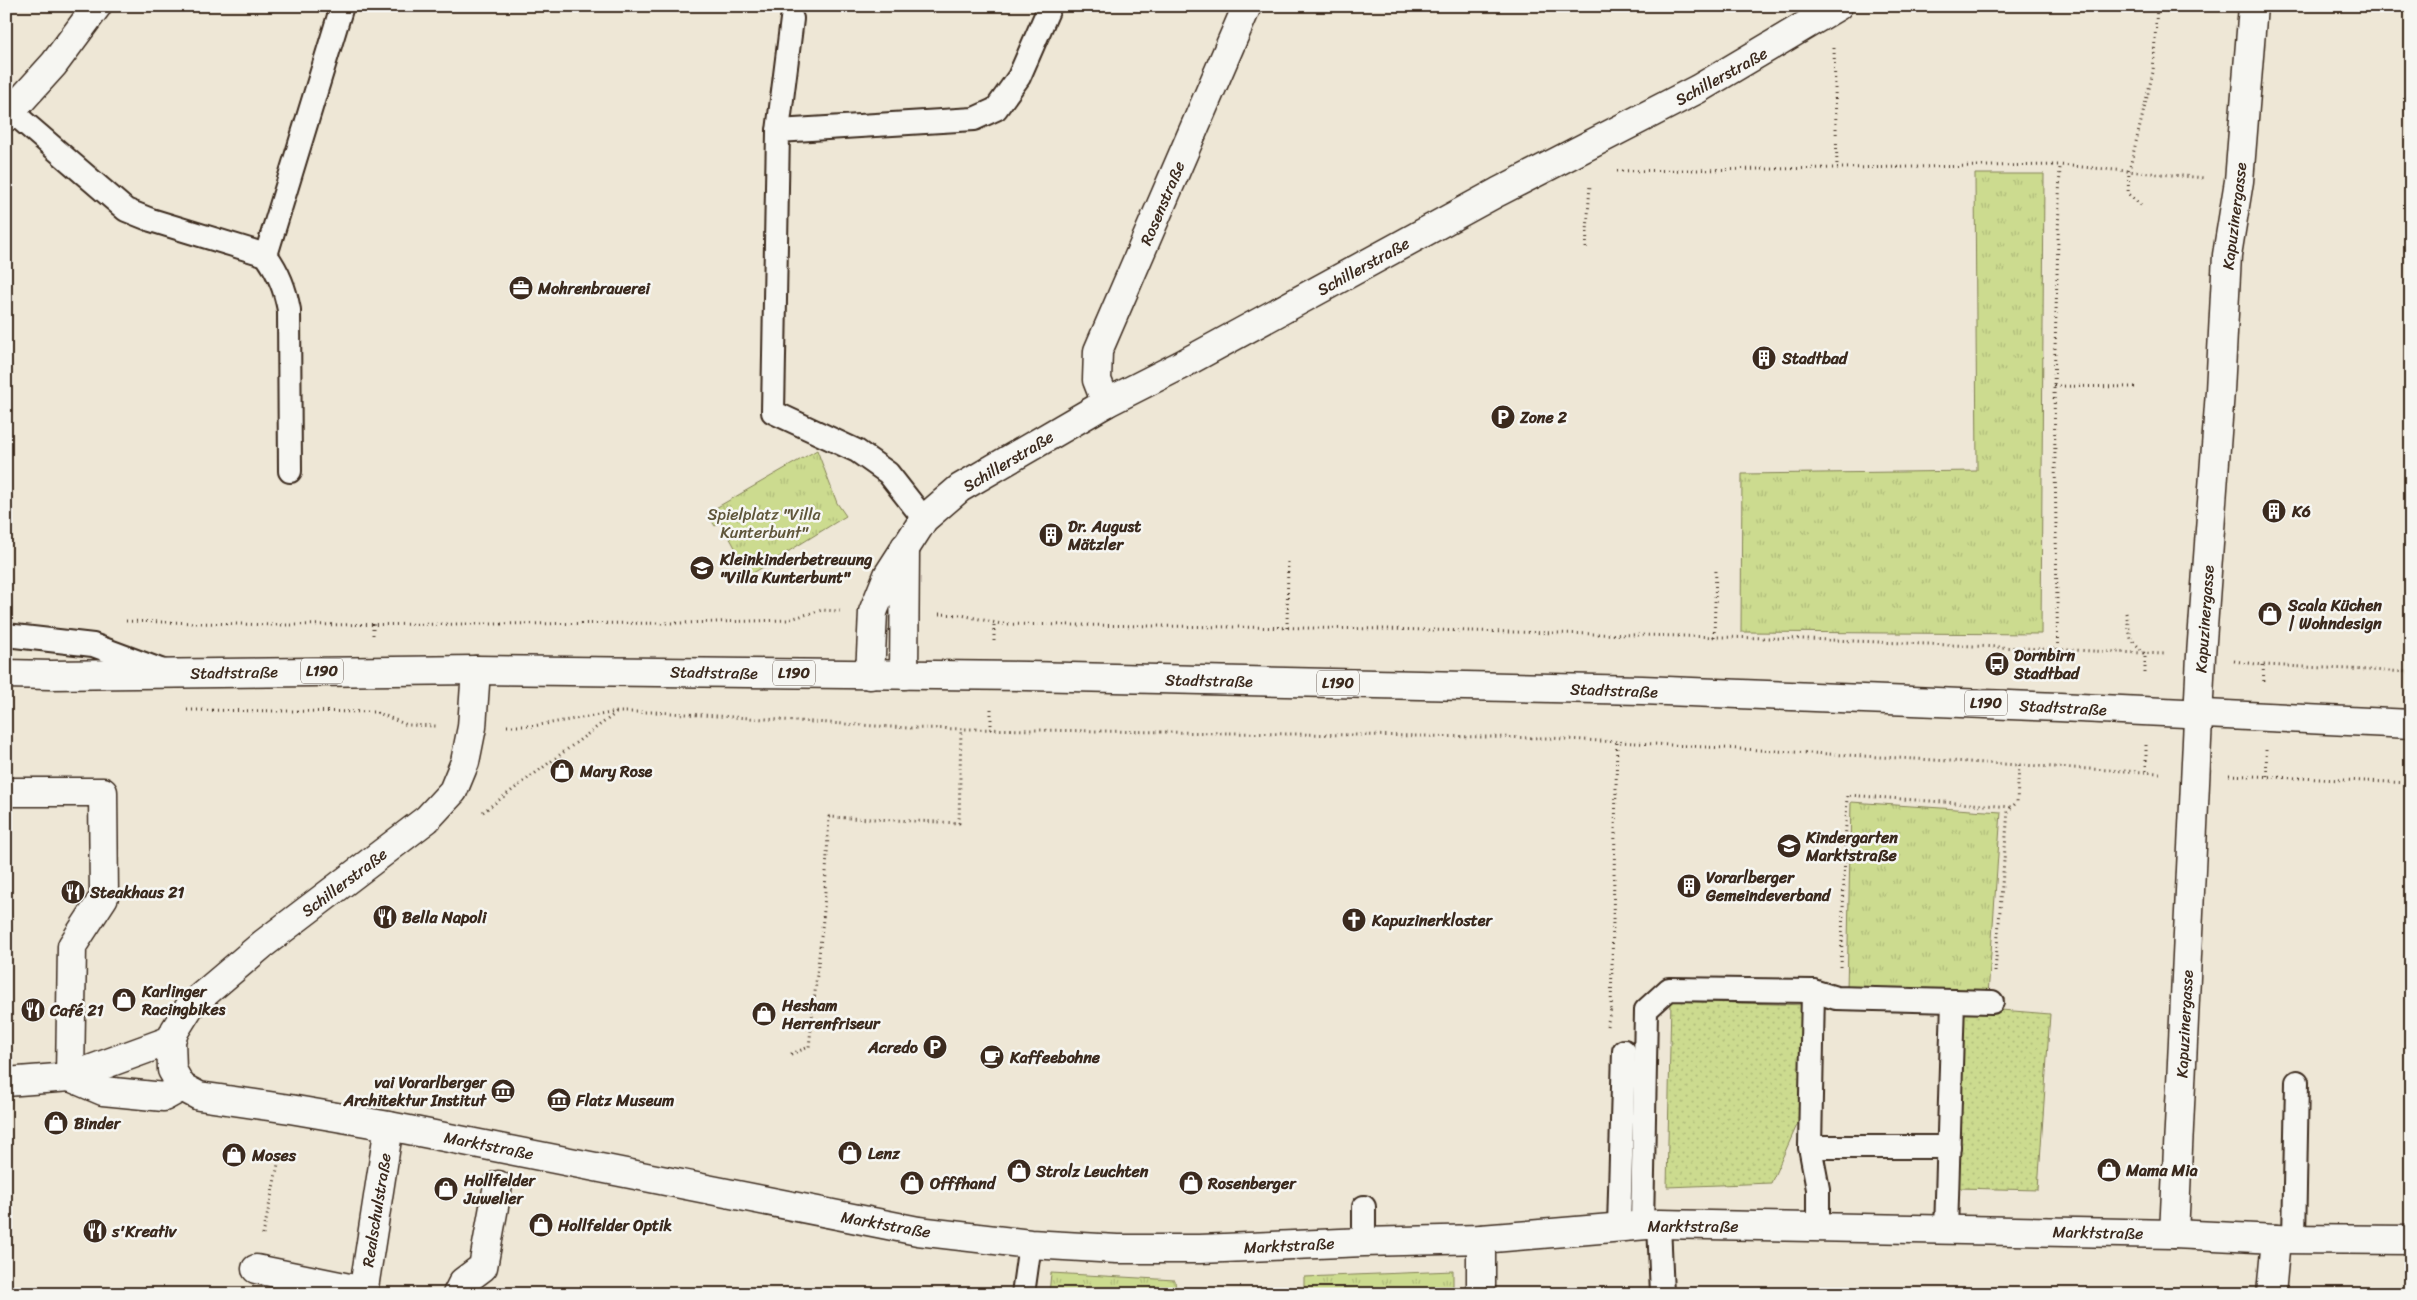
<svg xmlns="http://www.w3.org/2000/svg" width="2417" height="1300" viewBox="0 0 2417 1300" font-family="Sriracha,sans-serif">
<defs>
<pattern id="grass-tufts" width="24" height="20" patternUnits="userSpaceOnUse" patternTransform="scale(1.25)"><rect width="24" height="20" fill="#ccdb8f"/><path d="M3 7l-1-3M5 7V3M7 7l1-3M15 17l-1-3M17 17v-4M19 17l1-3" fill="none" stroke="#b0bc7b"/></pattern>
<pattern id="garden-dots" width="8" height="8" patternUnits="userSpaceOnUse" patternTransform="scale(1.25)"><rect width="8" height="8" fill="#ccdb8f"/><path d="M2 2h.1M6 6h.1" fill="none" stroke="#b0bc7b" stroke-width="1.8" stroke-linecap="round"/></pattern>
</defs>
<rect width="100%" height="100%" fill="#eee7d6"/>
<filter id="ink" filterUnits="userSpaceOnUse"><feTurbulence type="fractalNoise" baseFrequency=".02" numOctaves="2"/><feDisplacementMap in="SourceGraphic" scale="10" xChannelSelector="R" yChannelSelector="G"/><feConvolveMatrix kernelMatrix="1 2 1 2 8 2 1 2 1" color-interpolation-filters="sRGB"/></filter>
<g filter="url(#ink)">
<!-- grass -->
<g fill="url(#grass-tufts)" stroke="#848256">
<path d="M1975,174H2044L2041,634L1741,632L1742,474L1977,471Z"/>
<path d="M817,450L837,503L846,516L750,575L721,522L715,526L707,513Z"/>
<path d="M1851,802L2001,812L1988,995L1847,990Z"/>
<path d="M1453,1271V1294H1304V1277Z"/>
<path d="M1051,1273L1175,1280L1176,1294H1049Z"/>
</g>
<!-- garden -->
<g fill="url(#garden-dots)" stroke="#848256">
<path d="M1671,1001L1808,1005L1806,1105L1771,1183L1667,1187Z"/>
<path d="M1953,1001L2001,1003V1010L2050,1014L2038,1190L1958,1188L1960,1133Z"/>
</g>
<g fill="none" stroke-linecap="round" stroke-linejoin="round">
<defs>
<g id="service">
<path d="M11,111L126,210L151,220L266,255C279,273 285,289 289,310L290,471"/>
<path d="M778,131L792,19"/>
<path d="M266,255L342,6"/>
<path d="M924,519L888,473L857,451L773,412L778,131L974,119L996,109L1019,77L1050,6"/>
<path d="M6,635L93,645L163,671"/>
<path d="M1813,991L1810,1147L1818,1189V1227"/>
<path d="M1810,1147H1949"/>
<path d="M1364,1207V1242"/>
<path d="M1659,1224L1662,1294"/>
<path d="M1619,1226L1624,1051"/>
<path d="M1642,1226L1646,1010L1669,989L1813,991L1836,998L1992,1002"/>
<path d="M1946,1230L1953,1001"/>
<path d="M2294,1239L2297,1082"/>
<path d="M1023,1294L1030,1244"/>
</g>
<g id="pedestrian">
<path d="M6,792H103L104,897L72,946L70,1077L103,1091L164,1097L182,1087"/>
<path d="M6,1082L70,1077L171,1040"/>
<path d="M256,1269L364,1291"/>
<path d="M457,1294L463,1282L483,1267L498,1185"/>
</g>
<g id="minor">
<path d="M1106,403L1097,380L1098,351L1247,6"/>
<path d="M476,670L472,727L465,762L453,791L427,819L263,944L190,1006L175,1030L171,1040L172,1070L182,1087L199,1096L290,1109L389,1126L918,1231L1030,1244L1117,1249H1200L1364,1242L1481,1239L1659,1224L2174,1234L2276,1239L2411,1240"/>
<path d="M2174,1234L2201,655L2220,391L2227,255L2239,181L2253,6"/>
<path d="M1481,1239V1294"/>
<path d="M363,1294L389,1126"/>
<path d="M2271,1294L2276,1239"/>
</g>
<g id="tertiary">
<path d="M870,675L873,612L888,575L924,519L960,488L1106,403L1181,365L1498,192L1698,89L1838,6"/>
<path d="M904,675L905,547"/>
</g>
<path id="secondary" d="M6,117L54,64L97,6"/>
<path id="primary" d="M6,674L51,675L476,670L1027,676L1642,690L2059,707L2411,724"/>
</defs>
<!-- service casing -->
<use href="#service" stroke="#3b2a1e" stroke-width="26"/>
<!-- pedestrian casing -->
<use href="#pedestrian" stroke="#3b2a1e" stroke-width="31"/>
<!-- minor casing -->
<use href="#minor" stroke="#3b2a1e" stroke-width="31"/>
<!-- tertiary casing -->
<use href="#tertiary" stroke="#3b2a1e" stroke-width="31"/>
<!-- secondary casing -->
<use href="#secondary" stroke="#3b2a1e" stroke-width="31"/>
<!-- primary casing -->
<use href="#primary" stroke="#3b2a1e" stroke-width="31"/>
<!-- path -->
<g stroke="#3b2a1e" stroke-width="3" stroke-dasharray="1 4" stroke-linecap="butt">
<path d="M1834,48L1837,166"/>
<path d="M1617,171L2060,165L2205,178"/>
<path d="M2141,205L2128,194L2129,171L2153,72L2157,6"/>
<path d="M1586,248L1590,184"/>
<path d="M2054,386L2135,387"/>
<path d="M2126,613L2131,639L2145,654V676"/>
<path d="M939,614L962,615L1001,624L1387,629L1806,639L2166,654"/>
<path d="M126,621L275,625L681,623L787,620L822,610L840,611"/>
<path d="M373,624V636"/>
<path d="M1287,628L1288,559"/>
<path d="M1714,637L1716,569"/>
<path d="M994,641V624"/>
<path d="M2234,661L2263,665L2411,672"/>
<path d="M2263,665L2264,684"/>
<path d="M2058,674L2054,386L2060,165"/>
<path d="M187,710L376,712L407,725L438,726"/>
<path d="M507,726H533L617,712H654L908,728L1549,738L2160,773"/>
<path d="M991,730V709"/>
<path d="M2146,745V772"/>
<path d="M2266,750L2267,777"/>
<path d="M2229,775L2411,783"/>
<path d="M483,812L616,713"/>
<path d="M1841,967L1847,795L2012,807"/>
<path d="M1995,972L2008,811L2017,802L2019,765"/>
<path d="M1611,1009L1617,743"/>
<path d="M1607,1026L1611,1009H1612"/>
<path d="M791,1054L809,1047L824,910L829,817L959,823L961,729"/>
<path d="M263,1235L280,1155"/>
<path d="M1419,1294L1421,1291L1447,1290"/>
</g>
<!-- service -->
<use href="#service" stroke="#f6f6f2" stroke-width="22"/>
<!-- pedestrian -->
<use href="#pedestrian" stroke="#f6f6f2" stroke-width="28"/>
<!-- minor -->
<use href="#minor" stroke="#f6f6f2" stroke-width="28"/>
<!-- tertiary -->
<use href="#tertiary" stroke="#f6f6f2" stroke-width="28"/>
<!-- secondary -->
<use href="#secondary" stroke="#f6f6f2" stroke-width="28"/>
<!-- primary -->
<use href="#primary" stroke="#f6f6f2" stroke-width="28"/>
</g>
</g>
<!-- icons -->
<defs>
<symbol id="office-disc" viewBox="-11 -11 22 22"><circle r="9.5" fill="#3b2a1e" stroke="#f6f6f2"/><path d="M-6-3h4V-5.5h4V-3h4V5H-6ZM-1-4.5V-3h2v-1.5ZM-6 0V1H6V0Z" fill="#fff"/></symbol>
<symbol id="building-disc" viewBox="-11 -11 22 22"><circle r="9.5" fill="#3b2a1e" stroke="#f6f6f2"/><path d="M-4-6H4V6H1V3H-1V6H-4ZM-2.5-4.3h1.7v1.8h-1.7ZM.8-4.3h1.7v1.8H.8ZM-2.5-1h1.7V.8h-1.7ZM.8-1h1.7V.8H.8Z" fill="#fff"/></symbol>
<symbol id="parking-disc" viewBox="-11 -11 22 22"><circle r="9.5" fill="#3b2a1e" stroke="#f6f6f2"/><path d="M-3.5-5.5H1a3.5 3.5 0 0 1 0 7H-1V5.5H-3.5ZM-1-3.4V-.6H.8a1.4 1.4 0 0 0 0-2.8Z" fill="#fff"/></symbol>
<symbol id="school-disc" viewBox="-11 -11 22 22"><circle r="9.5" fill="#3b2a1e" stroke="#f6f6f2"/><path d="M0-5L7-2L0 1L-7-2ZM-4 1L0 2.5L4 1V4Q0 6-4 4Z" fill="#fff"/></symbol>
<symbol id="shop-disc" viewBox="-11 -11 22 22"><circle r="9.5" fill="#3b2a1e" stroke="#f6f6f2"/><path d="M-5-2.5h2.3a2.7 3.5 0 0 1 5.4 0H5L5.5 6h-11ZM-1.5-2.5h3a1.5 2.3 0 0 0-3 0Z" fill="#fff"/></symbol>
<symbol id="bus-disc" viewBox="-11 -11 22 22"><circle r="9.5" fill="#3b2a1e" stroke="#f6f6f2"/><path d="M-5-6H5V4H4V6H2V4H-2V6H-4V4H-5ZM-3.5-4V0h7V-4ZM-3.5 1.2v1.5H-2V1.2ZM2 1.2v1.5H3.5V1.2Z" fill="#fff"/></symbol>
<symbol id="restaurant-disc" viewBox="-11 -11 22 22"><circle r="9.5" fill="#3b2a1e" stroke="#f6f6f2"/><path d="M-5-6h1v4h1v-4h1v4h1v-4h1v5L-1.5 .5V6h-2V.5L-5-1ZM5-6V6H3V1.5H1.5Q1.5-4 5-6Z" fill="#fff"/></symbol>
<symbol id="church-disc" viewBox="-11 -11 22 22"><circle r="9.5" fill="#3b2a1e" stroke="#f6f6f2"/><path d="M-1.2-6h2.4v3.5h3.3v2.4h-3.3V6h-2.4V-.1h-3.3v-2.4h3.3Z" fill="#fff"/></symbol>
<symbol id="cafe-disc" viewBox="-11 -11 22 22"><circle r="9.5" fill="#3b2a1e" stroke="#f6f6f2"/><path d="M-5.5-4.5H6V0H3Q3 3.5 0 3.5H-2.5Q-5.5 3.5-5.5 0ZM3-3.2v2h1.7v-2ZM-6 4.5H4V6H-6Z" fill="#fff"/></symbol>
<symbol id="museum-disc" viewBox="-11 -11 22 22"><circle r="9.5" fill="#3b2a1e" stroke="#f6f6f2"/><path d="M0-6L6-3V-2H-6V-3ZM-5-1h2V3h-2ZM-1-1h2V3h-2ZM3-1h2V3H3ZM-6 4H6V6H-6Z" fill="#fff"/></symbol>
</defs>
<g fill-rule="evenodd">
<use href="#office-disc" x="507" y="274" width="28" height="28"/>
<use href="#building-disc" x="1750" y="344" width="28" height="28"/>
<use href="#parking-disc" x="1489" y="403" width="28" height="28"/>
<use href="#building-disc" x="2260" y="497" width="28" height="28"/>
<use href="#building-disc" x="1037" y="521" width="28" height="28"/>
<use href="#school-disc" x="688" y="554" width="28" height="28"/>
<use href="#shop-disc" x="2256" y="600" width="28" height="28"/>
<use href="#bus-disc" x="1983" y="650" width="28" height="28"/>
<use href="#shop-disc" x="548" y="757" width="28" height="28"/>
<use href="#school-disc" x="1775" y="832" width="28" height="28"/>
<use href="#building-disc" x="1675" y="872" width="28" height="28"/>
<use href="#restaurant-disc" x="59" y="878" width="28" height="28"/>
<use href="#restaurant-disc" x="371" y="903" width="28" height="28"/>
<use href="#church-disc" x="1340" y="906" width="28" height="28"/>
<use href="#shop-disc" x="110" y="986" width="28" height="28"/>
<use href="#restaurant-disc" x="19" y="996" width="28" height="28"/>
<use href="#shop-disc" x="750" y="1000" width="28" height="28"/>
<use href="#parking-disc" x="921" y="1033" width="28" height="28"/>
<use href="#cafe-disc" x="978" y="1043" width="28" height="28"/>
<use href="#museum-disc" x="489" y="1077" width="28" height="28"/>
<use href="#museum-disc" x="545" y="1086" width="28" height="28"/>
<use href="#shop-disc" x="42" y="1109" width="28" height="28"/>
<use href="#shop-disc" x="836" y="1139" width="28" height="28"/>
<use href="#shop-disc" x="220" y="1141" width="28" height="28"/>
<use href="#shop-disc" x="2095" y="1156" width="28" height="28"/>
<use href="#shop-disc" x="1005" y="1157" width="28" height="28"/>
<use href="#shop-disc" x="898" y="1169" width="28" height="28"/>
<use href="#shop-disc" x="1177" y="1169" width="28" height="28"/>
<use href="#shop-disc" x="432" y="1175" width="28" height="28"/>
<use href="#shop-disc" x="527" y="1211" width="28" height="28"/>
<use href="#restaurant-disc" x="81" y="1217" width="28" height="28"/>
</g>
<g text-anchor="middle" stroke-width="5" stroke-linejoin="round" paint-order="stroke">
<!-- shield labels -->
<g fill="#f6f6f2" stroke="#73675e" stroke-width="1">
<rect x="301" y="658.5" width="42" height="25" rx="4"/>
<rect x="773" y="660.5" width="42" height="25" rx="4"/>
<rect x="1317" y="670.5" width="42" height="25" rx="4"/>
<rect x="1965" y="690.5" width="42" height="25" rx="4"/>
</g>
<g font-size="15" font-weight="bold" fill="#3b2a1e">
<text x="322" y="676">L190</text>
<text x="794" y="678">L190</text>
<text x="1338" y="688">L190</text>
<text x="1986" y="708">L190</text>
</g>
<!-- street labels -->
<g font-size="16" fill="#3b2a1e" stroke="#f6f6f2">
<text transform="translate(1721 76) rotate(-29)" y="6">Schillerstraße</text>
<text transform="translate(1162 203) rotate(-67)" y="6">Rosenstraße</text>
<text transform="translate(2234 216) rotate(-83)" y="6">Kapuzinergasse</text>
<text transform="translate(1363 266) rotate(-29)" y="6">Schillerstraße</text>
<text transform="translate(1008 461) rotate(-31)" y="6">Schillerstraße</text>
<text transform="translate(2204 619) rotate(-86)" y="6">Kapuzinergasse</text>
<text transform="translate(234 672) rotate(-1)" y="6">Stadtstraße</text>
<text transform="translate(714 672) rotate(1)" y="6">Stadtstraße</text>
<text transform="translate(1209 680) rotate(1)" y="6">Stadtstraße</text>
<text transform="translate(1614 690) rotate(2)" y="6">Stadtstraße</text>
<text transform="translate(2063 707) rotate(3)" y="6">Stadtstraße</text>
<text transform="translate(344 882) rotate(-37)" y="6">Schillerstraße</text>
<text transform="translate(2184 1024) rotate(-87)" y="6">Kapuzinergasse</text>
<text transform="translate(489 1145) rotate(11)" y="6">Marktstraße</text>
<text transform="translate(376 1210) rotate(-81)" y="6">Realschulstraße</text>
<text transform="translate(886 1224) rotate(10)" y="6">Marktstraße</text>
<text x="1693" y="1232">Marktstraße</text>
<text transform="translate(2098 1232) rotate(1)" y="6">Marktstraße</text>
<text transform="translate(1289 1245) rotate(-3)" y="6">Marktstraße</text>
</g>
<!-- poi labels -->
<g font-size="16" font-weight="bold" fill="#3b2a1e" stroke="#f6f6f2" text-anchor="start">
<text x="538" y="294">Mohrenbrauerei</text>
<text x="1782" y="364">Stadtbad</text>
<text x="1520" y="423">Zone 2</text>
<text x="2292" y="517">K6</text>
<text x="1068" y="532">Dr. August<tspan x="1068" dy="18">Mätzler</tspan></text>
<text x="720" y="565">Kleinkinderbetreuung<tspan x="720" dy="18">"Villa Kunterbunt"</tspan></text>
<text x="2288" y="611">Scala Küchen<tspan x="2288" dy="18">| Wohndesign</tspan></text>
<text x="2014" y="661">Dornbirn<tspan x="2014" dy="18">Stadtbad</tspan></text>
<text x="580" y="777">Mary Rose</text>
<text x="1806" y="843">Kindergarten<tspan x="1806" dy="18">Marktstraße</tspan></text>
<text x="1706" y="883">Vorarlberger<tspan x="1706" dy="18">Gemeindeverband</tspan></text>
<text x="90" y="898">Steakhaus 21</text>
<text x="402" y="923">Bella Napoli</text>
<text x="1372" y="926">Kapuzinerkloster</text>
<text x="142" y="997">Karlinger<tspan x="142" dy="18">Racingbikes</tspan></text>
<text x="782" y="1011">Hesham<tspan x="782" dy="18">Herrenfriseur</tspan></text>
<text x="50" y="1016">Café 21</text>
<text x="918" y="1053" text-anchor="end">Acredo</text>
<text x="1010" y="1063">Kaffeebohne</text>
<text x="486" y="1088" text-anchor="end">vai Vorarlberger<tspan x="486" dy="18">Architektur Institut</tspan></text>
<text x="576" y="1106">Flatz Museum</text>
<text x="74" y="1129">Binder</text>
<text x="868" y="1159">Lenz</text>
<text x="252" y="1161">Moses</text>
<text x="2126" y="1176">Mama Mia</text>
<text x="1036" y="1177">Strolz Leuchten</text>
<text x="464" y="1186">Hollfelder<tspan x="464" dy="18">Juwelier</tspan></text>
<text x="930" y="1189">Offfhand</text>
<text x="1208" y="1189">Rosenberger</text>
<text x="558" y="1231">Hollfelder Optik</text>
<text x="112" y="1237">s'Kreativ</text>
</g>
<!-- park labels -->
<g font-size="16" fill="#5f563a" stroke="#f6f6f2">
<text x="764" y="520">Spielplatz "Villa<tspan x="764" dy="18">Kunterbunt"</tspan></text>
</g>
</g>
<!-- margin -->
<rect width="2417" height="1300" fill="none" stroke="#f6f6f2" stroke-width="25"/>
<rect x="12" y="12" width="2392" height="1275" fill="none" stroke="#3b2a1e" stroke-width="2" filter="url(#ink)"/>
</svg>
